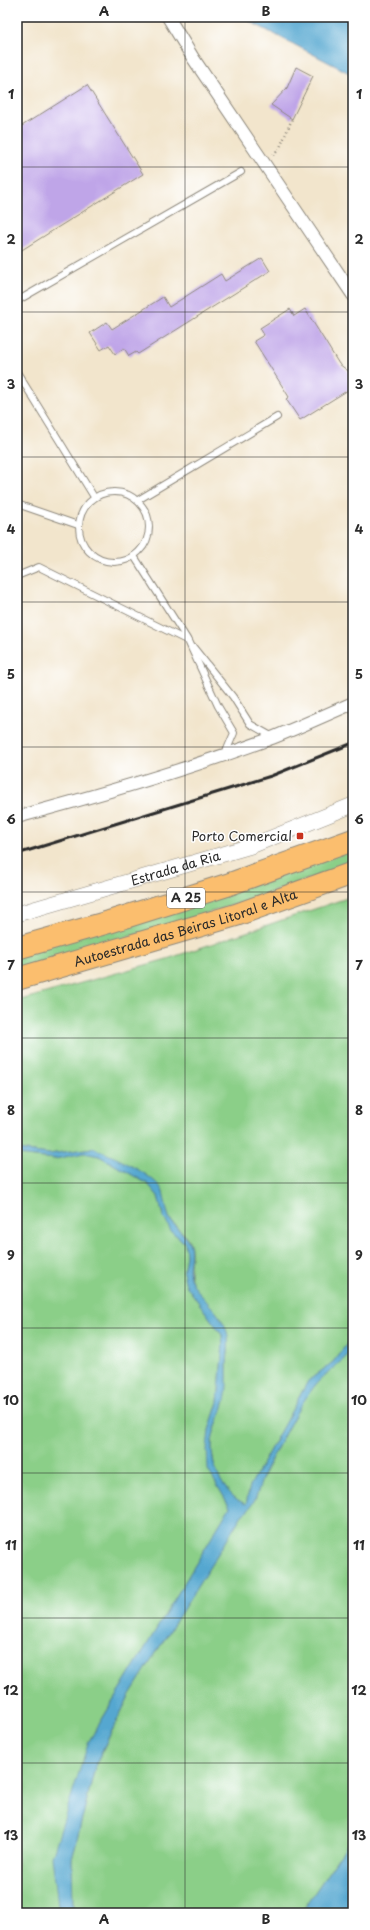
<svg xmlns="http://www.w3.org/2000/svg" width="370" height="1930" viewBox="0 0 370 1930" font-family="'Playpen Sans',sans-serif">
<rect width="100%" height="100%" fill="#fff"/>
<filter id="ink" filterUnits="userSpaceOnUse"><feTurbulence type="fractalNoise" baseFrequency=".025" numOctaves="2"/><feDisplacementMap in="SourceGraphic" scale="8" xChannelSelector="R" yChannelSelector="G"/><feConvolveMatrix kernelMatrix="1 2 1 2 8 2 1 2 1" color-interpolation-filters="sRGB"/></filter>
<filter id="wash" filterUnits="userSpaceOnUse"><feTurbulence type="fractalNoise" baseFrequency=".012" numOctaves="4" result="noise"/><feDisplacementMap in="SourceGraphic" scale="16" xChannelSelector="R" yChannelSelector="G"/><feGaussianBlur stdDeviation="0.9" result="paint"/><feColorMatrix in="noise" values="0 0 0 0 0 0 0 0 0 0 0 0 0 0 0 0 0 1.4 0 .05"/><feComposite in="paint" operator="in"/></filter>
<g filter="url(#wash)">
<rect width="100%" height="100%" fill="#f2e5cc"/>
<!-- green -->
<g fill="#8bcf88" stroke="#5b7d5a">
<path d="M353,847V862C244,906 130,936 17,969V955Z"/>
<path d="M353,896V1336L333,1362L308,1381L250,1486L246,1505C225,1495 212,1471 212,1448C211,1432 220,1418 224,1404C227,1391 227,1379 227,1365C227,1358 229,1351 228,1344C224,1316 207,1309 195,1288C184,1269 196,1257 189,1241C186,1234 178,1229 173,1223C166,1215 165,1202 163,1192L93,1148L49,1154L17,1150V1001L167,959Z"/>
<path d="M84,1152L99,1156L148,1184L158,1196L163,1216L171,1231L185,1243L186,1256L183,1273L186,1285L222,1335L223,1344L218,1402L209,1430L217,1485L230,1507L89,1741L58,1910L59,1913H17V1155L55,1159Z"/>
<path d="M353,1350V1836L301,1913H73L72,1859L96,1764L129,1696L242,1515C258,1505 258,1483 267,1468C282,1440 296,1407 317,1383C328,1371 342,1362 353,1350Z"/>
</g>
<!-- water -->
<g fill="#55a7d0" stroke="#40697e">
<path d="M244,17H353V75L245,19Z"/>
<path d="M93,1148C109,1154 158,1176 163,1192C166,1202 166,1212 171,1221C177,1230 187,1235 190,1245C193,1256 186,1269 191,1280C200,1299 222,1312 227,1332C230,1343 227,1355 227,1365C227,1379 228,1391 224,1404C220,1418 211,1432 212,1448C212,1469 225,1496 246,1504L250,1486L308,1381L333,1362L353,1336V1350C342,1362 328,1371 317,1383C297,1407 283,1438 268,1465C259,1481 258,1505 242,1515L129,1696L96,1763L72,1859L73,1913H59L52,1857L89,1741L230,1507L208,1470L207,1448L209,1430L218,1402L223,1344L222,1335L186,1285L183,1273L186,1256L185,1243L171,1231L163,1216L158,1196L148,1184L99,1156L84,1153L55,1159L17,1155V1150L49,1154Z"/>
<path d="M353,1836V1913H301Z"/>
</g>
<g id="blocks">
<!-- building -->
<g fill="#bfa5e8">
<path d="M296,67L313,76L292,119L271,105L287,88Z"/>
<path d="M87,85L143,174L17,253V129Z"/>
<path d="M262,258L270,271L138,354L136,352L129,356L124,348L115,354L109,345L101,350L90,333L107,322L112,329L163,297L169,307L221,274L225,281Z"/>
<path d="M290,309L294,316L305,309L339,364L351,373L353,379V387L300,420L286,399L289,397L254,341L264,335L260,328Z"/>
</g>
</g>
</g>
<g filter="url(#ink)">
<use href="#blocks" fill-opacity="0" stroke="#8e887c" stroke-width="1"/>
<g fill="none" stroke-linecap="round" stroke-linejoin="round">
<defs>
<g id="service">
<path d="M17,301L241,172"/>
<path d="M17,372L94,497"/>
<circle cx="114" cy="527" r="35"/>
<path d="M138,500L277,417"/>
<path d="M17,504L78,525"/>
<path d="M134,556L187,639"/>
<path d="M17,576L39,567L188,641L218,706L234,733L225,754"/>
<path d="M194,648L233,697L250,724L273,737"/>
</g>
<g id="minor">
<path d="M168,17L193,58L353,295"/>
<path d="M17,817C103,794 189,769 272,738C299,727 326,715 353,703"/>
</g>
<g id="tertiary">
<path id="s1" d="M17,914L251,846L353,805"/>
</g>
<g id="motorway">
<path d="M17,948L109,922L227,885L353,840"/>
<path id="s2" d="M17,979L236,915L353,873"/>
</g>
</defs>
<!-- service casing -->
<use href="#service" stroke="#8e887c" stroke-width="8"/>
<!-- minor casing -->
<use href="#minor" stroke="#8e887c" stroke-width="14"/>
<!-- tertiary casing -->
<use href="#tertiary" stroke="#8e887c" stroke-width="16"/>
<!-- motorway casing -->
<use href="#motorway" stroke="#8e887c" stroke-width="24"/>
<!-- path -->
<path stroke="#8e887c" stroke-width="2.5" stroke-dasharray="1 3" stroke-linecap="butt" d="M273,155L279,150L292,119"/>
<!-- service -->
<use href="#service" stroke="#fff" stroke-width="6"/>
<!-- minor -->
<use href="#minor" stroke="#fff" stroke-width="12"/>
<!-- tertiary -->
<use href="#tertiary" stroke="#fff" stroke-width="15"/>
<!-- motorway -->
<use href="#motorway" stroke="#fbbe6e" stroke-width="22"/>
<!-- rail -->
<path stroke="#2b2b2b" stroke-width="3" d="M17,854L271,776L353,743"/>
</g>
</g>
<!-- grid -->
<path fill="none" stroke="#2b2b2b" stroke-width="1" stroke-opacity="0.55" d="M185,17V1913M17,167H353M17,312H353M17,457H353M17,602H353M17,747H353M17,892H353M17,1038H353M17,1183H353M17,1328H353M17,1473H353M17,1618H353M17,1763H353"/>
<!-- markers -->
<rect fill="#c8321e" stroke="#fff" stroke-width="1.5" x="296" y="832" width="8" height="8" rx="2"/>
<g text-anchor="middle" stroke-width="3" stroke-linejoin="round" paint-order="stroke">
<!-- shield labels -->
<rect fill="#fff" stroke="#6b6b6b" stroke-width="1" x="167" y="888" width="38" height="20" rx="3"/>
<g font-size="12" font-weight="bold" fill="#2b2b2b">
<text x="186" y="902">A 25</text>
</g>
<!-- poi labels -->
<g font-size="13" fill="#2b2b2b" stroke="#fff" text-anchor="end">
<text x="292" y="841">Porto Comercial</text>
</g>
<!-- street labels -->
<g font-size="13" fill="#2b2b2b" stroke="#fff">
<text dy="5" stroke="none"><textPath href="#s1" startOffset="165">Estrada da Ria</textPath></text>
<text dy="5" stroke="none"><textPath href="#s2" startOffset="176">Autoestrada das Beiras Litoral e Alta</textPath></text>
</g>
</g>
<!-- margin -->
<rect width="370" height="1930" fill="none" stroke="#fff" stroke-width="44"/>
<rect x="22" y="22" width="326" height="1886" fill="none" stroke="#2b2b2b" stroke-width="1.5"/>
<g font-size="13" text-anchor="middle" font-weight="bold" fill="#2b2b2b">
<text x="104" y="16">A</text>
<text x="266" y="16">B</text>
<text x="11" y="99">1</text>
<text x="359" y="99">1</text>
<text x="11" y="244">2</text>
<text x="359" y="244">2</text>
<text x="11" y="389">3</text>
<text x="359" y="389">3</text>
<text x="11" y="534">4</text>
<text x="359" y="534">4</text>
<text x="11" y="679">5</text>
<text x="359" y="679">5</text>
<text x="11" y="824">6</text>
<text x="359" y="824">6</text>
<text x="11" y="970">7</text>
<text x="359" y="970">7</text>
<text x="11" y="1115">8</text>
<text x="359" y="1115">8</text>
<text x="11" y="1260">9</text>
<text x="359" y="1260">9</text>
<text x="11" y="1405">10</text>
<text x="359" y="1405">10</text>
<text x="11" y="1550">11</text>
<text x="359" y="1550">11</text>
<text x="11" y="1695">12</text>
<text x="359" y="1695">12</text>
<text x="11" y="1840">13</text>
<text x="359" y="1840">13</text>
<text x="104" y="1924">A</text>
<text x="266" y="1924">B</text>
</g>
</svg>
